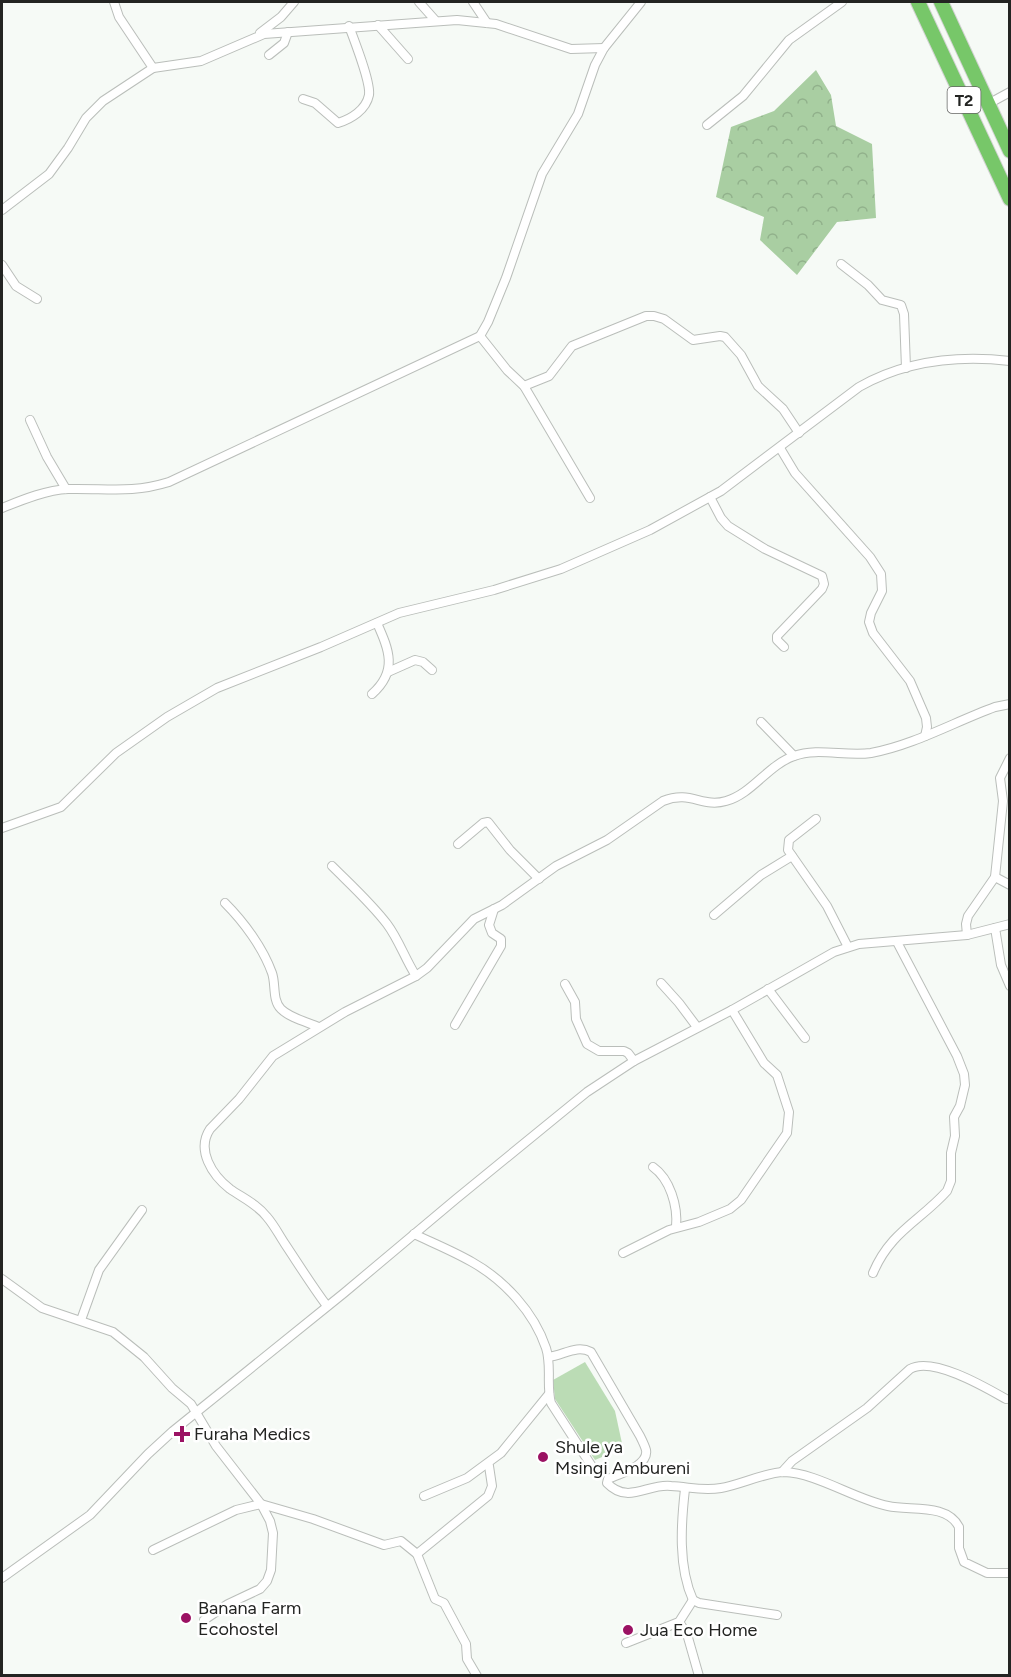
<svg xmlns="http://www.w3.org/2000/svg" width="1011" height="1677" viewBox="0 0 1011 1677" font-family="Figtree,sans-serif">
<defs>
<pattern id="forest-crowns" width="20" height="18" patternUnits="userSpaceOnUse" patternTransform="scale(1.5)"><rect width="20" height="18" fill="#a9cea2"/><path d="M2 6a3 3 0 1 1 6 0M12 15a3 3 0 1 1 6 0" fill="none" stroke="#91b18b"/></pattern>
</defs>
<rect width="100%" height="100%" fill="#f6faf6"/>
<!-- grass -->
<path fill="#bbdcb5" d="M585,1362L615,1411L623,1448L595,1460L555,1399L553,1380Z"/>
<!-- forest -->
<path fill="url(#forest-crowns)" d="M816,70L831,95L836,126L872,144L876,218L837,222L797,275L760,240L764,217L716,197L731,127L774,111Z"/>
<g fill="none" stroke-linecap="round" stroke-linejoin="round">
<defs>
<g id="street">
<path d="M114,2L119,17L153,68"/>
<path d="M419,2L435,20"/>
<path d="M473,2L487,23"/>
<path d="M378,25L408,59"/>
<path d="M260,33L281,17L294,2"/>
<path d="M269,55L284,43L288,32"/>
<path d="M303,99L315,103L338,123C351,119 366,110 369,95C371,82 354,40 349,26"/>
<path d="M988,104L1010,92"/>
<path d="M707,125L743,96L789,40L842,2"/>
<path d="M2,210L49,174L68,148L86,118L103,101L153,68L201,61L264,34L457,20L496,24L571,49L604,48"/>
<path d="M841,264L868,285L882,300L901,305L904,314L906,368"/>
<path d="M2,265L16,286L37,299"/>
<path d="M480,336L507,370L524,386L590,498"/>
<path d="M524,386L549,376L572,346L646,316H654L664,319L693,340L720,336L725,337L741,355L758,386L783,409L799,433"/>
<path d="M30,420L47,457L66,489"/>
<path d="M780,448L795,473L870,557L881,574L882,591L871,613L869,622L873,633L910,681L926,718L927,727L925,736"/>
<path d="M710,497L721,518L728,526L765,549L822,576L824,584L822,589L777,636V640L784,647"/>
<path d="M2,508C22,500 46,490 68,489C107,488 130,494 169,482L480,336L488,322L506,278L542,174L578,114L595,65L604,48L641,2"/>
<path d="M388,672L415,660L423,662L432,670"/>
<path d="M372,694C398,671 389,650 377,623"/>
<path d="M761,722L794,756"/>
<path d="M816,819L789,840L788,850L827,906L848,947"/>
<path d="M2,828L61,807L116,753L167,717L217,688L321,647L399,613L494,590L561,569L650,530L721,491L859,387C905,361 958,355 1010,361"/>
<path d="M458,844L483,823L488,822L510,850L539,879"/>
<path d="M332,866C351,885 371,903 387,924C399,940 405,959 416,976"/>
<path d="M995,877L1010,885"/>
<path d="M225,903C244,922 263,948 272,973C276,984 272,1000 281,1009C290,1018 307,1022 319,1027"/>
<path d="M714,915L761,875L792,856"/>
<path d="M995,928L1001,965L1010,986"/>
<path d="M967,935L966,924L968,916L995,877L1003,801L1000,778L1010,758"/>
<path d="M661,983L679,1003L697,1027"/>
<path d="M565,984L575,1002L576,1019L587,1044L599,1051H624L628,1053L634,1061"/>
<path d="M768,989L805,1038"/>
<path d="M455,1025L501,946V939L492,933L489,925L494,909"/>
<path d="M653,1167C670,1179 678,1206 676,1227"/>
<path d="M414,1234C433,1243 453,1251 472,1262C504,1280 534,1312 546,1348C552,1366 546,1385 551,1403L591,1465"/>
<path d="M623,1253L669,1230L699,1222L730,1209L741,1200L787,1133L789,1112L777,1075L764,1063L732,1010"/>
<path d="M873,1273C890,1232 920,1221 947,1191L951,1181V1153L955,1136L954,1117L960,1106L965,1085L964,1074L957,1056L897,942"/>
<path d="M2,1279L42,1308L113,1332L144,1357L172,1388L191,1404L216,1446L261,1504L270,1521L273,1533L271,1570L267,1581L260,1589L228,1604L204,1620"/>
<path d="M327,1306C312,1286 299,1265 285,1244C279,1235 274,1225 267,1217C257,1204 243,1198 230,1189C212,1175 196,1150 210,1129L239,1099L273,1056L345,1012L416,976L427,968L474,919L502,905L556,866L607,840L663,801C691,790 702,808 726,801C752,794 768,765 794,756C818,747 846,757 871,753C914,745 954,722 995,707L1010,704"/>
<path d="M81,1320L99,1270L142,1210"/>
<path d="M548,1357C563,1356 576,1344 591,1352L640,1436C642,1440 645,1446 646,1450C649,1466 619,1474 608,1479L607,1483C628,1505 648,1483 671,1486C690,1487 702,1491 721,1488C739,1485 767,1472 784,1472C817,1473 854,1499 888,1506C910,1511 947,1503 959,1527V1548L964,1562L987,1573H1010"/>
<path d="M782,1472L792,1461L867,1408L910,1369C932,1356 985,1387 1006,1399"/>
<path d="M685,1489C681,1524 678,1567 693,1600L699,1603L777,1615"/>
<path d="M424,1496L467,1478L501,1453L549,1394"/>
<path d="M153,1550L236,1510L261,1504L313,1519L384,1545L401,1541L417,1554"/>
<path d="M2,1578L90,1515L148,1454L173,1431L344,1293L456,1199L587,1092L634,1061L732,1010L834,952L859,944L967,935L1010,924"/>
<path d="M679,1622L687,1634L699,1676"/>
<path d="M626,1643L679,1622L693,1600"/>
<path d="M477,1676L467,1659L466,1644L444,1603L435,1599L417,1554L488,1496L492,1486L489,1466"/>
</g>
<g id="highway">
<path d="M918,2L1010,199"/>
<path d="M941,2L1010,151"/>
</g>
</defs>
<!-- street casing -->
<use href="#street" stroke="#babeba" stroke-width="10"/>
<!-- highway casing -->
<use href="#highway" stroke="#d3d3d3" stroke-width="16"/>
<!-- street -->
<use href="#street" stroke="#fff" stroke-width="8"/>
<!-- highway -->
<use href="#highway" stroke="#77c769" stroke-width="14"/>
</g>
<!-- markers -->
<g fill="#9b1263" stroke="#fff" stroke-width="2">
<path d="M179 1425h6v6h6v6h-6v6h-6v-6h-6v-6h6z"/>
<circle cx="543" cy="1457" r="6"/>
<circle cx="186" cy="1618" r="6"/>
<circle cx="628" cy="1630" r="6"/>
</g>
<g text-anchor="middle" stroke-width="5" stroke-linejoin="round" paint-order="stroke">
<!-- shield labels -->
<rect fill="#fff" stroke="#656664" stroke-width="1.5" x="947.5" y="87" width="33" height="26" rx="4.5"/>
<g font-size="16" font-weight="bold" fill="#232422">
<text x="964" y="106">T2</text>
</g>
<!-- poi labels -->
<g font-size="18" fill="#232422" stroke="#fff" text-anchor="start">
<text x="194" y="1440">Furaha Medics</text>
<text x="555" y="1453">Shule ya<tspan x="555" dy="21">Msingi Ambureni</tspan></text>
<text x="198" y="1614">Banana Farm<tspan x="198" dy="21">Ecohostel</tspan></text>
<text x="640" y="1636">Jua Eco Home</text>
</g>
</g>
<!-- border -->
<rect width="1011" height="1677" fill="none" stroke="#232422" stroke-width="6"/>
</svg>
